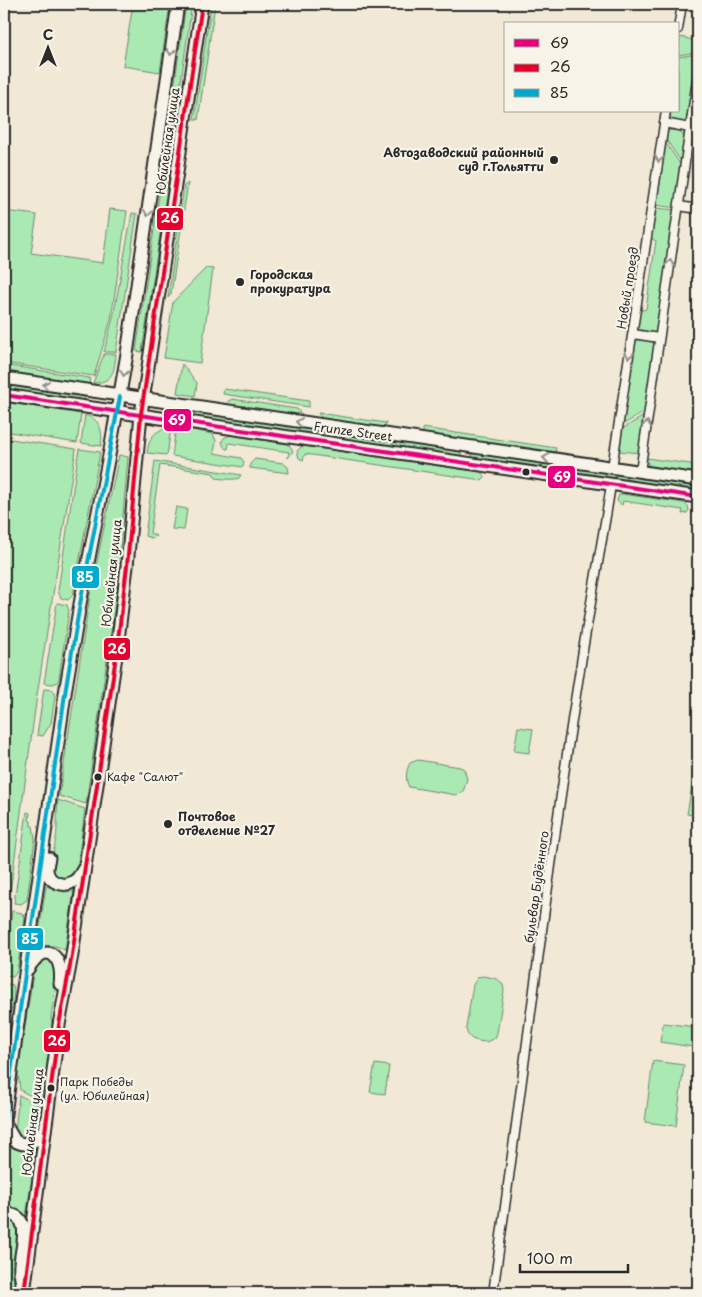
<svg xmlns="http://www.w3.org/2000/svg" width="702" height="1297" viewBox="0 0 702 1297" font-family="'Playpen Sans',sans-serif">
<rect width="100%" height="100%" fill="#f1e8d6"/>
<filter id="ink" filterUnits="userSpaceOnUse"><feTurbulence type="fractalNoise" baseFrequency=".02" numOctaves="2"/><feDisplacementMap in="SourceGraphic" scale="10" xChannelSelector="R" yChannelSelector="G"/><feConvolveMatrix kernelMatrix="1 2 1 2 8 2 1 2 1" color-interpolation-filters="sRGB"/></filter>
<g filter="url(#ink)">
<!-- green -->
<g fill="#aaeab2" stroke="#6a8a6e">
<path d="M133,4H170L160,72L123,66Z"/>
<path d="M186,4H192L171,151L165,150Z"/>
<path d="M211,4H215L198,120L194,119Z"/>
<path d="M680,37L698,41V52L678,55Z"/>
<path d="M698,54L688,119L684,123L669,121L668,111H678V57Z"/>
<path d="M670,130L680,131L685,138L682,163L665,138L667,132Z"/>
<path d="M665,142L682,167L676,208L656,205Z"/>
<path d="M165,155L172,156L142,352L136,351Z"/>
<path d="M188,183L171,294L168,298L184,186Z"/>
<path d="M655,208L676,210L657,332L654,335L638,332L636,328L639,311L646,309L656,241L650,238Z"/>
<path d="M110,209L127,211L111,319L94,376L4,363V211L37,215L31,253L103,263Z"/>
<path d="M132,213L137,214L116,352H104L113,318Z"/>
<path d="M206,268L213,269L200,363L164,358L173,302Z"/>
<path d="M638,339L652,341L655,345L645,412L622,425L635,342Z"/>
<path d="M104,354H116C114,371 114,382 93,383Z"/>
<path d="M182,364L197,383L195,396L177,393Z"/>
<path d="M4,365L90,378L89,384L4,372Z"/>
<path d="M4,385L85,397L84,403L4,391Z"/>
<path d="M224,389L309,401V407L223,394Z"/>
<path d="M232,399L297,409L300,413L297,416L229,405L227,402Z"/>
<path d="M4,402L81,414L77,443L4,431Z"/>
<path d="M180,410L460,451L462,455L459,457L179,416Z"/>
<path d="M318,413L386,423L385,427L382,428L323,420Z"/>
<path d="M85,415C101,419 103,432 101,446L81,443Z"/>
<path d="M644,416L639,453L619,451L622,429Z"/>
<path d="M176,427L213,434L216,441L214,453L241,458L244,462L243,467L172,456Z"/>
<path d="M166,428H171L167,455L147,453C149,440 152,432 166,428Z"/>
<path d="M423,428L556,448L555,454L427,435L423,433Z"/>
<path d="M230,435L287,444L290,446L293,451L288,458L289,452L229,443L228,449H226C222,445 221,442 224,438Z"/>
<path d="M4,438L76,449L37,695L9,900L4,899Z"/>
<path d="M305,446L481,472L485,477L481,481L475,479L305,454L303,460L299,458L297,451L301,447Z"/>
<path d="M79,449L100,452L73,595L68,600L61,598L58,591Z"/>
<path d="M476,453L554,465L553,471L472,459V454Z"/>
<path d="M119,455L128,457L116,597L86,804L59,796L90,595Z"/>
<path d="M646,458L698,465V475L652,468L648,464Z"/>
<path d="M255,459L283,463L288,467L289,473L250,468V464Z"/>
<path d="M155,461L241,475L239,478C236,480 221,479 216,478L213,473L160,465L150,533L156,536L152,538L145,536Z"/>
<path d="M558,466L698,487V493L557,472Z"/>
<path d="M622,494L684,503L688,506L689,510L687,513L682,514L683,510L623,501L622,505L617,501L619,495Z"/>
<path d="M176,507L187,509L184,530L172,529Z"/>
<path d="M57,603L67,605L69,611L59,678L58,682L53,684L44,683Z"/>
<path d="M44,689L52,690L55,696L51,723L43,736L37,735Z"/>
<path d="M518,727L533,729L529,753L514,751Z"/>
<path d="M698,750V816L687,814Z"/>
<path d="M418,760L460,767L464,769L467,779L463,792L456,795L409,787C405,780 406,770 410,763Z"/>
<path d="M58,800L85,809L77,870L73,876L64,880L55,876C48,861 57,845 57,828C57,819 57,810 58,800Z"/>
<path d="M27,812L30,813L29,820L31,821V826H33L35,839L27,900L21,904L14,903Z"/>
<path d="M46,886L64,892L74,891L65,950L55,946L37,945Z"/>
<path d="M12,911L22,913L25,918L17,971L13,977L4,976Z"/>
<path d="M51,957L58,972L51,1017L53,1031L42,1102L20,1090L18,1073L34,967L36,962Z"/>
<path d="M483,976C493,978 503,978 504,990L497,1033L495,1038L486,1042C476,1041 467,1040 466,1028L473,985L478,977Z"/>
<path d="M4,983L13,985C16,996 10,1018 4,1028Z"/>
<path d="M663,1023L696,1027L693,1047L660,1042Z"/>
<path d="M653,1061L684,1065L676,1126L645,1122Z"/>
<path d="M375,1064L389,1066L385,1094L370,1092Z"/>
<path d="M19,1095L42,1107L39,1128L32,1139L20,1138L15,1131Z"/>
<path d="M8,1145C18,1151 26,1151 37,1150L26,1216L19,1211L4,1208V1174Z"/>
<path d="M7,1219L15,1222L19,1229L14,1273L13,1293H4V1220Z"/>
</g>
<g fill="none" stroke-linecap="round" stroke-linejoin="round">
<defs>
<g id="minor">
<path d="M678,29L682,4"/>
<path d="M664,123L690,128"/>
<path d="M679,206L698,209"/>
<path d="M633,334L659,338"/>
<path d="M612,468L666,111"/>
<path d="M640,472L698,73"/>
<path d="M493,1293C523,1083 547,873 581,663C590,604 602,544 611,485"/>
</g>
<g id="secondary">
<path d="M4,378L698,480"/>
<path d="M4,395L698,497"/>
<path d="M49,858C48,862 47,866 47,870C48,883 65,888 74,881C79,878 81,872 84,868"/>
<path d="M28,969C45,940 64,954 60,984"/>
<path d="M4,1121L66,687L80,604L110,450L127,354L178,4"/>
<path d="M4,1122L15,1141C29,1149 39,1139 45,1127"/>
<path d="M4,1214C34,1213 21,1246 20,1264C19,1271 21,1278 22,1284"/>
<path d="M24,1293L59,1025L72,955L116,656L127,566L141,414L202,4"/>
</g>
</defs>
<!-- minor casing -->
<use href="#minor" stroke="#2b2b2b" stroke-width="11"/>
<!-- secondary casing -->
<use href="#secondary" stroke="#2b2b2b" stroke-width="15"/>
<!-- minor -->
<use href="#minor" stroke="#f7f3e8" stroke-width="8"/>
<!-- secondary -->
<use href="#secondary" stroke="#f7f3e8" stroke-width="11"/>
<defs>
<path id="bus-1" d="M4,395L698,497"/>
<path id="bus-2" d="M24,1293L59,1025L72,955L116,656L127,566L141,414L202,4"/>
<path id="bus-3" d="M4,1121L66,687L80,604L120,397"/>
</defs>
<!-- bus-1 casing -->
<use href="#bus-1" stroke="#f7f3e8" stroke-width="8"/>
<!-- bus-2 casing -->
<use href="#bus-2" stroke="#f7f3e8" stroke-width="8"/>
<!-- bus-3 casing -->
<use href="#bus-3" stroke="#f7f3e8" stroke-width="8"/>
<!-- bus-1 -->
<use href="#bus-1" stroke="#e5007d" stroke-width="4"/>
<!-- bus-2 -->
<use href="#bus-2" stroke="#e4002b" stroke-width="4"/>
<!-- bus-3 -->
<use href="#bus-3" stroke="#00a9ce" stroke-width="4"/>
</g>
<!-- one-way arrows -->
<defs><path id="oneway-chevron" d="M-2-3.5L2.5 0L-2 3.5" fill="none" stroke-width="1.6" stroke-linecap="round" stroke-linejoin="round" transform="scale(1.25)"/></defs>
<g stroke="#918f8a">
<use href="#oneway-chevron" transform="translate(171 52) rotate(98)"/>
<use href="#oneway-chevron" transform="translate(659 159) rotate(99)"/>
<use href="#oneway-chevron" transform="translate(148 213) rotate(98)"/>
<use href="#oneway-chevron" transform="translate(670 263) rotate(-82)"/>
<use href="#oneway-chevron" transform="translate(629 355) rotate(99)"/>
<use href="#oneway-chevron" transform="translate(124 373) rotate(100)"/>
<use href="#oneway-chevron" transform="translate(46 385) rotate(-172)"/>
<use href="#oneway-chevron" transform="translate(299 422) rotate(-171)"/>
<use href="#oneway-chevron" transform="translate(647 424) rotate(-82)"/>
<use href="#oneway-chevron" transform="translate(546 458) rotate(-172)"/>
</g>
</g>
<!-- markers -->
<g fill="#2b2b2b" stroke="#f7f3e8" stroke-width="2">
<circle cx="554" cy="160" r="5"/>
<circle cx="240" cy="282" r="5"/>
<circle cx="526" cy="472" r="4.5"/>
<circle cx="98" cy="777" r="4.5"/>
<circle cx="168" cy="824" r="5"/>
<circle cx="51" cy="1088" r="4.5"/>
</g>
<g text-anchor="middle" stroke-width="4.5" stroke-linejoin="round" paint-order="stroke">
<!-- bus labels -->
<g font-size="11" fill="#2b2b2b" stroke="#f7f3e8" text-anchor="start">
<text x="107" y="781">Кафе "Салют"</text>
<text x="60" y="1086">Парк Победы<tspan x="60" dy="14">(ул. Юбилейная)</tspan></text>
</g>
<!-- street labels -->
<g font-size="12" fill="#2b2b2b" stroke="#f7f3e8">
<text transform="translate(168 141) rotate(-82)" y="4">Юбилейная улица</text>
<text transform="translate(628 288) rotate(-81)" y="4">Новый проезд</text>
<text transform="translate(353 432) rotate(8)" y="4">Frunze Street</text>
<text transform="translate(112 573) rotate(-84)" y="4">Юбилейная улица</text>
<text transform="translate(537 887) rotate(-82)" y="4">бульвар Будённого</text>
<text transform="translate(33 1122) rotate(-83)" y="4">Юбилейная улица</text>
</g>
<!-- poi labels -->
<g font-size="12" font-weight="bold" fill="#2b2b2b" stroke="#f7f3e8" text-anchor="start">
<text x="544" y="157" text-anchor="end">Автозаводский районный<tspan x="544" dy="14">суд г.Тольятти</tspan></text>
<text x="250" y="279">Городская<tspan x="250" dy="14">прокуратура</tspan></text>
<text x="178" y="821">Почтовое<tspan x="178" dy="14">отделение №27</tspan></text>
</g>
</g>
<g stroke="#f7f3e8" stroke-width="2">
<rect x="156" y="207" width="28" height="24" rx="5" fill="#e4002b"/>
<rect x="163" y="408" width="29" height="24" rx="5" fill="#e5007d"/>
<rect x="547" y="465" width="29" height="24" rx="5" fill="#e5007d"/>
<rect x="71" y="565" width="29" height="24" rx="5" fill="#00a9ce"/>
<rect x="103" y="637" width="28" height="24" rx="5" fill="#e4002b"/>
<rect x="16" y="927" width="28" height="24" rx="5" fill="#00a9ce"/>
<rect x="43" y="1029" width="28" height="24" rx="5" fill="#e4002b"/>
</g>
<g font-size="14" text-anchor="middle" font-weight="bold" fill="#fff">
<text x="170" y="223">26</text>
<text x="177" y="425">69</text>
<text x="562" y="482">69</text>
<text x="85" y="582">85</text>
<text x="117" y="654">26</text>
<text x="30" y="944">85</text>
<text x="57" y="1046">26</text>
</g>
<!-- margin -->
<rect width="702" height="1297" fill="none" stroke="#f7f3e8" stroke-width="20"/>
<rect x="10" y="10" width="682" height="1277" fill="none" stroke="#2b2b2b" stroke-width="2" filter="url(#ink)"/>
<!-- legend -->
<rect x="504" y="22" width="175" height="90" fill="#f7f3e8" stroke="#a5a39c"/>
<rect x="514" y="39" width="25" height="8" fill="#e5007d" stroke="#a5a39c"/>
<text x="550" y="48" font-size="15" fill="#2b2b2b">69</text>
<rect x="514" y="64" width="25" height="8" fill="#e4002b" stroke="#a5a39c"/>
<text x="550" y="72" font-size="15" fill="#2b2b2b">26</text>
<rect x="514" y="89" width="25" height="8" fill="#00a9ce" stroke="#a5a39c"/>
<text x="550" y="98" font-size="15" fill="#2b2b2b">85</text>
<!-- north arrow -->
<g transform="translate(48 48)" stroke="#f7f3e8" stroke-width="4" paint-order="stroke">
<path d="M0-4L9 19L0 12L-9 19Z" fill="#2b2b2b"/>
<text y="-8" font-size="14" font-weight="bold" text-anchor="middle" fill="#2b2b2b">С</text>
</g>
<!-- scale -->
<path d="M520 1264v8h108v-8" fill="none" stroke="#2b2b2b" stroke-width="2.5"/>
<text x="527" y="1264" font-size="15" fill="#2b2b2b" stroke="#f7f3e8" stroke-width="4" paint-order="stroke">100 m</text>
</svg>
